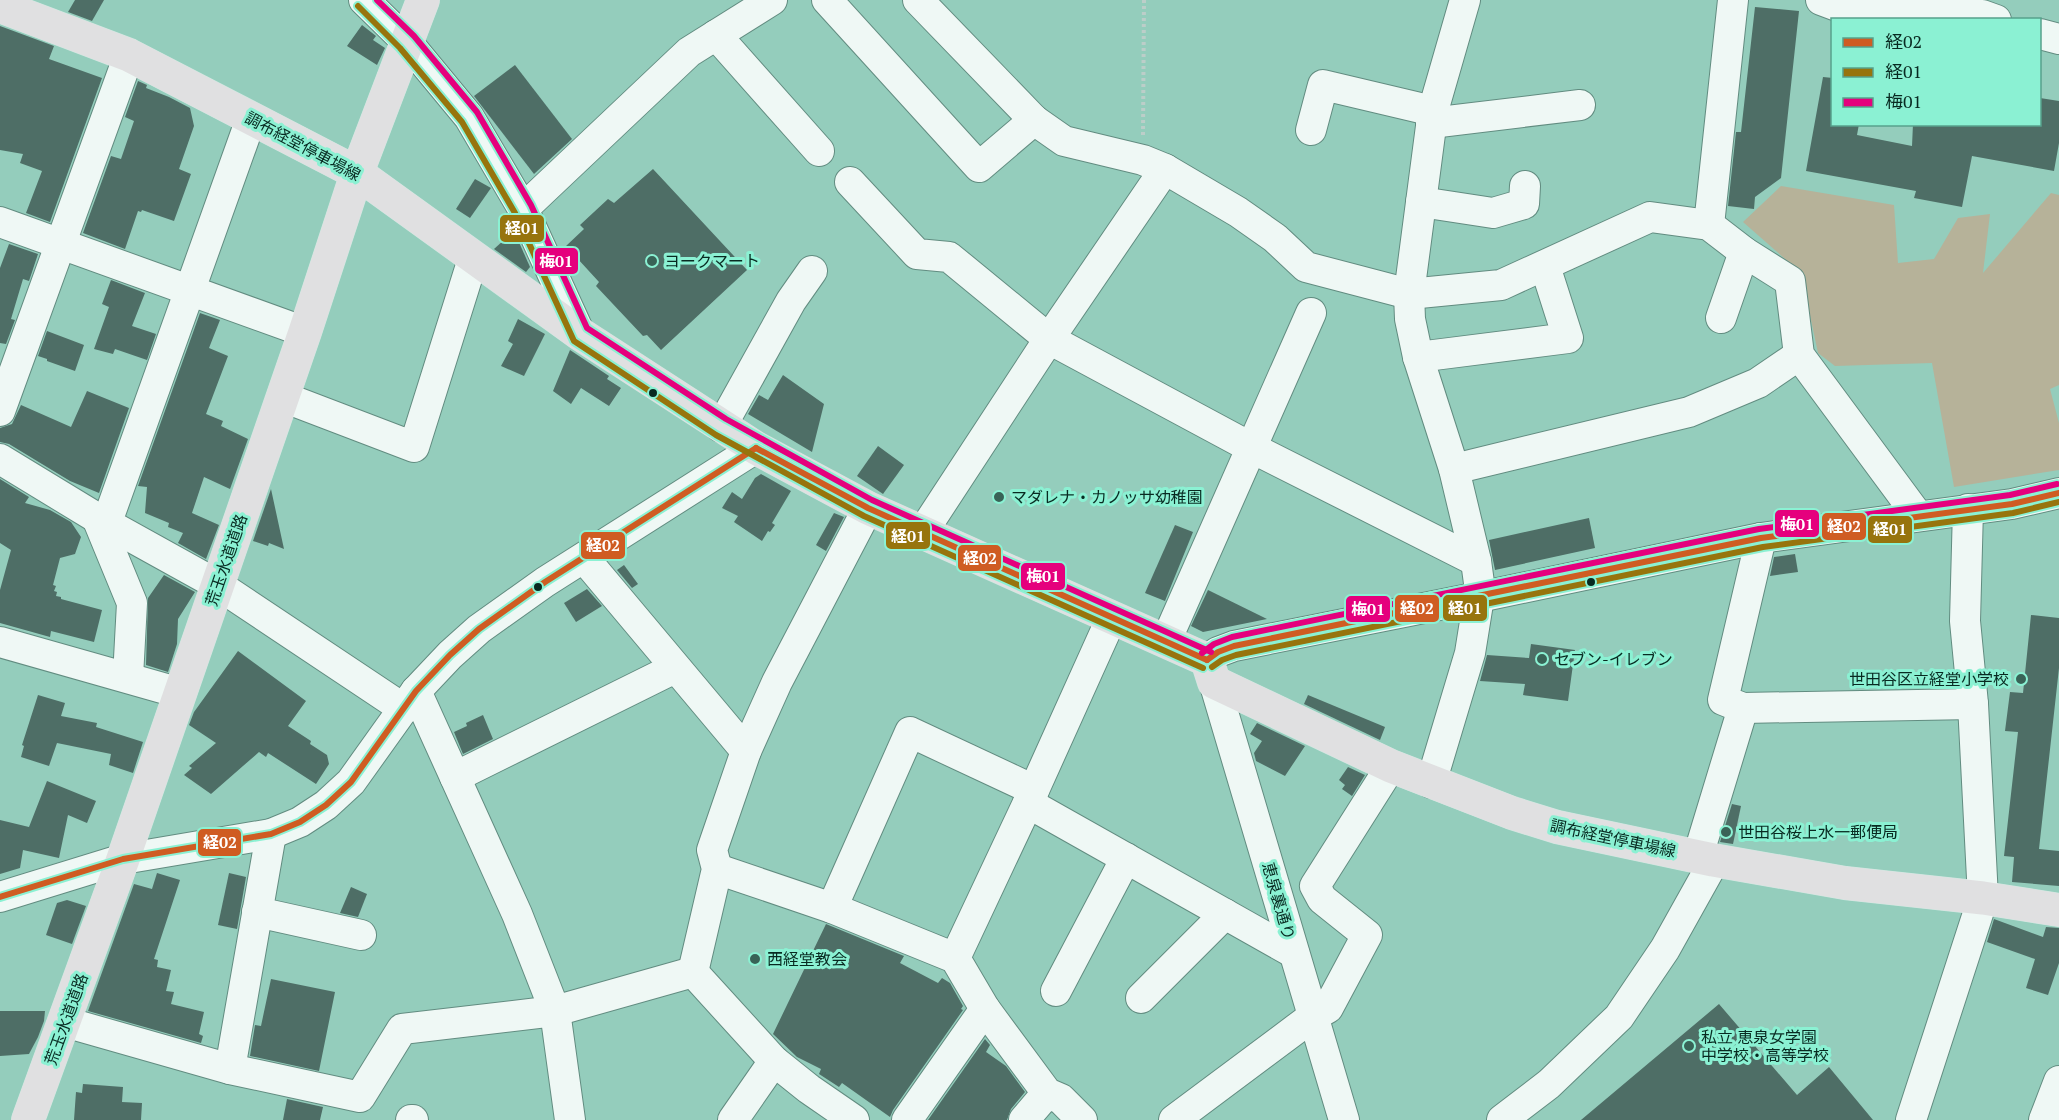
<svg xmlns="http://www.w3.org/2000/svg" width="2059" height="1120" viewBox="0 0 2059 1120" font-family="'PT Serif','Noto Sans JP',serif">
<rect width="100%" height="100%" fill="#94cdbc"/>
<!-- green -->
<path fill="#b6b299" d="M1781,186L1894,205L1898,263L1934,259L1958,218L1990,214L1983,273L2051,193L2059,195V385L2050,389L2059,423V470L1954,487L1932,363L1835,366L1818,353L1801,273L1743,222Z"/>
<!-- building -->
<g fill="#4e6e66">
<path d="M75,0H104L92,21L68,12Z"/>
<path d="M1755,7L1799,11L1781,178L1755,197L1754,209L1728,206L1736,132H1741Z"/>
<path d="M362,25L376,36L373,40L385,48L377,65L347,46Z"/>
<path d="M0,26L54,46L49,59L102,78L50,222L26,213L42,171L20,163L23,154L0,150Z"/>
<path d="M515,65L572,139L534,174L474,96Z"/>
<path d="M1823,77L1833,78V124H1859L1857,135L1912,146L1913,124H2040V98L2059,101V143L2054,171L1972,156L1962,207L1914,198L1916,191L1806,171Z"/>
<path d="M138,81L147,85L146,88L169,97L190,108L194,126L179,169L191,174L174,221L142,210L141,212L138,211L125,249L83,233L111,156L121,159L134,121L125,117Z"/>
<path d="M653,169L747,270L661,350L647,335L643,336L596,286L599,282L566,246L584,229L580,225L608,199L614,203Z"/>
<path d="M475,179L491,188L470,218L456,209Z"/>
<path d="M514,231L530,267L526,272L494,249Z"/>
<path d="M9,244L38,254L29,281L23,279L11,319L15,320L6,344L0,343V268Z"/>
<path d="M111,280L145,293L132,326L156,334L147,360L115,349L113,354L94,349L109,307L102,304Z"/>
<path d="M200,313L220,320L209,348L228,356L206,414L223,421L221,426L248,439L230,489L204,477L192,513L219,525L206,559L178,543L183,533L168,527L169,523L145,513L147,487L138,486Z"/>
<path d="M518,319L545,334L524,376L501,366L513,344L508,341Z"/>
<path d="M47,331L84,345L75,371L47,361V359L38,356Z"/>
<path d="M570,350L609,376L607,379L621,388L609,406L581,388L571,404L553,391Z"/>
<path d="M783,375L824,404L812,452L748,414L759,395L768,400Z"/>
<path d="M87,391L129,408L99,493L70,481L9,444L0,442V428L12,424L21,405L71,427Z"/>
<path d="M878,446L904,465L883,494L857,476Z"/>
<path d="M761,474L791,491L772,523L775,525L770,532L768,531L762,541L734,522L738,516L722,508L732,492L742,499L755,478Z"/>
<path d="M0,479L29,497L25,503L50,510L71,522L81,537L75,554L60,558L53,585L56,586L54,591L57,592L56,596L61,597V599L102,610L94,642L51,631L50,637L0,623V590L11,550L0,543Z"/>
<path d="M271,489L284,549L269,543L268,546L253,541Z"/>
<path d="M834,513L844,517L826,551L816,545Z"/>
<path d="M1589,518L1595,548L1495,570L1489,540Z"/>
<path d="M1175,525L1193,532L1165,601L1145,593Z"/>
<path d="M1795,554L1798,572L1770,576L1774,557Z"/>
<path d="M624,565L638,584L632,588L617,570Z"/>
<path d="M164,575L195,592L178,619L177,644L168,672L146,665L148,598Z"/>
<path d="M587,589L602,606L576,622L564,603Z"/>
<path d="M1208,590L1267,619L1203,632L1191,626Z"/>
<path d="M2031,615L2059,618V668L2039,849L2059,851V886L2012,882L2014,857L2004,856L2018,732L2005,731L2010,692L2023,693Z"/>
<path d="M1531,644L1575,650L1568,701L1523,695L1525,684L1480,681L1487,655L1529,658Z"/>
<path d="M238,651L306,701L288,726L311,741L310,744L327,755L329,764L316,784L268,753L266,757L259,752L211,794L184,775L192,768L189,766L216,743L189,725L194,712Z"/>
<path d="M38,695L65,703L61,716L97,723L96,727L143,742L133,773L109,765L111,754L57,743L49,766L21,757L24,746L22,745Z"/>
<path d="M1308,695L1385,727L1380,740L1304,704Z"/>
<path d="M483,715L493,739L463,754L454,732L467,726L466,723Z"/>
<path d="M1257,723L1305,746L1285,776L1256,761L1254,753L1262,741L1250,734Z"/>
<path d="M1348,767L1365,775L1352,796L1342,789L1345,785L1339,780Z"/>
<path d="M47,781L96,801L87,823L68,815L59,858L23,850L20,868L0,874V820L29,827Z"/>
<path d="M1732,804L1741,806L1733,844L1720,842Z"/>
<path d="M157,873L180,880L154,959L158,960L157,967L171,970L166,991L174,992L171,1004L204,1012L199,1034L203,1036L201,1043L88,1011L134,884L152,889Z"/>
<path d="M229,873L246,877L237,929L218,925Z"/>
<path d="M351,887L367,894L358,917L340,913Z"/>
<path d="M67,900L86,906L72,944L46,935L57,903Z"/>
<path d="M1994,919L2043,937L2046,927L2059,928V963L2048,995L2026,988L2035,959L1987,942Z"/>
<path d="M826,924L904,956L900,963L938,983L942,978L950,983L963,1006L961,1009L963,1010L893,1110L890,1117L842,1083L839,1087L819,1074L821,1069L797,1057L773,1034Z"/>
<path d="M271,979L335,992L319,1071L250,1056L255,1025L261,1026Z"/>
<path d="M1719,1004L1797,1095L1829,1067L1873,1120H1581Z"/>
<path d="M0,1011H45L44,1021L38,1037L29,1054L0,1056Z"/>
<path d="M985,1039L990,1045L986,1052L1006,1066L1025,1092L1011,1109L1007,1120H928Z"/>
<path d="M83,1084L123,1087L122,1102L142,1103L141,1120H74L76,1092L82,1093Z"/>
<path d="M287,1099L323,1107L320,1120H283Z"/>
</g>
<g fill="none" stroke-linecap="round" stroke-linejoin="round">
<defs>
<g id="minor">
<path d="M364,0L407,42L469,117L523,209L580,334"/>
<path d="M827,0L979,167L1034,120"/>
<path d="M918,0L1034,120L1064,141L1143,160L1165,169L1238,212L1275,238L1306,267L1409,294L1501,285L1650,217L1709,225L1744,252L1790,281L1799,355L1918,516"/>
<path d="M1821,0L1853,12L1982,15L1996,20"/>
<path d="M2040,34L2059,39"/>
<path d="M716,35L819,151"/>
<path d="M1431,123L1580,105"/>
<path d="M1311,130L1323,85L1433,111"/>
<path d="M850,182L917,254L949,257L1049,339L1252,448L1476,561"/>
<path d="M1421,202L1493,213L1524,204L1525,186"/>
<path d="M523,209L689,52L772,0"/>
<path d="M0,222L305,332"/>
<path d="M1709,225L1733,0"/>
<path d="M1721,318L1744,252"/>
<path d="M1418,357L1568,338L1545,266"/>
<path d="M283,397L414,447L473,259"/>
<path d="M0,411L129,55"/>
<path d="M721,427L791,301L812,271"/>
<path d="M0,459L97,518L218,585L404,709"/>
<path d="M1454,469L1689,412L1758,383L1799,355"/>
<path d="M97,518L132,603L128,677"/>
<path d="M107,522L251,119"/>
<path d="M922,533L1049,339L1165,169"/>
<path d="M1761,538L1723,700L1743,708L1973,704"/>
<path d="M584,558L746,751"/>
<path d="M1166,641L1311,313"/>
<path d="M0,642L180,693"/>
<path d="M1207,660L1218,652L1234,646L1479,597L1761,538L2012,504L2059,493"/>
<path d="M1214,682L1344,1120"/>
<path d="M416,691L517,914L555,1011L570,1120"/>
<path d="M455,777L675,668"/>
<path d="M1431,783L1470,653L1479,597V583L1476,561L1454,469L1418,357L1410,319L1409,294L1433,111L1465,0"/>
<path d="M1028,803L1294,953"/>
<path d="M1698,856L1743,708"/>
<path d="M717,869L832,908L955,958L985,1009L1047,1093L1061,1099L1082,1120"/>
<path d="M0,897L123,859L271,834L300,822L326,805L351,782L416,691L450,655L479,629L545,582L756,448"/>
<path d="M832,908L910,732L1034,790"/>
<path d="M257,912L361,935"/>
<path d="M955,958L1034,790L1112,617"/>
<path d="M693,972L717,869L712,850L746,751L777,682L868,508"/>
<path d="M693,972L774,1061L809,1089L854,1120"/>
<path d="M1056,991L1126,858"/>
<path d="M1141,998L1225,914"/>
<path d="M65,1022L230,1069L360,1097L402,1029L555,1011L693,972"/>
<path d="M230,1069L271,834"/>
<path d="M411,1120H413"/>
<path d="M733,1120L774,1061"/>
<path d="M907,1120L985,1009"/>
<path d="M1024,1120L1047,1093"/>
<path d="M1174,1120L1312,1017L1328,1008L1367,935L1322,899L1315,886L1391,766"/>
<path d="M1502,1120L1549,1084L1619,1017L1665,949L1708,872L1713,860"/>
<path d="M1911,1120L1983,898L1973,704L1965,621L1968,509"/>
<path d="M2044,1120L2059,1081"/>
</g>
<g id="major">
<path d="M0,6L129,55L357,173L580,334L756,448L868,508L1207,660L1214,682L1391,766L1512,813L1557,827L1713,860L1845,883L1983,898L2059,910"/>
<path d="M28,1120L123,859L305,332L357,173L423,0"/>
</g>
</defs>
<!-- minor casing -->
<use href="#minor" stroke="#628c80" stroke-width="32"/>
<!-- major casing -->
<use href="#major" stroke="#cfe8e1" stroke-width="34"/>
<!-- path -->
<path stroke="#bccec9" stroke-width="4" stroke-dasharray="3 3" stroke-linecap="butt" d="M1143,135L1144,0"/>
<!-- minor -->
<use href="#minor" stroke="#eff8f5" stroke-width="30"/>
<!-- major -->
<use href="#major" stroke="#e0e0e1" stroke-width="33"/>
<defs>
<g id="bus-1">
<path d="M756,448L868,508L1207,660"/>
<path d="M1207,660L1218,652L1234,646L1761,538L2012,504L2059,493"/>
<path d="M0,897L123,859L271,834L300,822L326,805L351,782L416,691L450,655L479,629L545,582L756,448"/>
</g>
<g id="bus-2">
<path d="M358,6L400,48L462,122L515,213L574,341L716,435L864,516L1203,668"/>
<path d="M1212,667L1222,660L1236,655L1763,547L2013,513L2059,502"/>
</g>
<g id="bus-3">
<path d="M377,0L414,36L477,112L531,205L587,328L726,419L872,500L1211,652"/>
<path d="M1202,653L1214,644L1232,637L1759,529L2010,495L2057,484"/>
</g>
</defs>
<!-- bus-1 casing -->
<use href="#bus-1" stroke="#8bf1d3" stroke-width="10"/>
<!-- bus-2 casing -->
<use href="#bus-2" stroke="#8bf1d3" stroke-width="10"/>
<!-- bus-3 casing -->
<use href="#bus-3" stroke="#8bf1d3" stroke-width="10"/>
<!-- bus-1 -->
<use href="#bus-1" stroke="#cf5c22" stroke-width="6"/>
<!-- bus-2 -->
<use href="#bus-2" stroke="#97740d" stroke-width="6"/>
<!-- bus-3 -->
<use href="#bus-3" stroke="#e5007d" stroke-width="6"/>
</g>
<!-- markers -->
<g fill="#396357" stroke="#8bf1d3" stroke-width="2">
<circle cx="652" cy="261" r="6"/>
<circle cx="999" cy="497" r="6"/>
<circle cx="1542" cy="659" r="6"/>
<circle cx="2021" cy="679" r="6"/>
<circle cx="1726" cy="832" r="6"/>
<circle cx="755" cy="959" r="6"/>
<circle cx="1689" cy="1046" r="6"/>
</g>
<g fill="#082a21" stroke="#8bf1d3" stroke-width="2">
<circle cx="653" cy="393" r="5"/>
<circle cx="1591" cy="582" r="5"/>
<circle cx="538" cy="587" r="5"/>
</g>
<g text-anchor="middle" stroke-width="6" stroke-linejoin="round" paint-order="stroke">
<!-- street labels -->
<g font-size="16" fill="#082a21" stroke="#8bf1d3">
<text transform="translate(303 146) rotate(28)" y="6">調布経堂停車場線</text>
<text transform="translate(226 560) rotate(-71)" y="6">荒玉水道道路</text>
<text transform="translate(1613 838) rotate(12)" y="6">調布経堂停車場線</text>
<text transform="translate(1279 901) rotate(74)" y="6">恵泉裏通り</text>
<text transform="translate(66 1019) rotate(-70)" y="6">荒玉水道道路</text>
</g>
<!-- poi labels -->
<g font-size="16" fill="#082a21" stroke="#8bf1d3" text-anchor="start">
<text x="664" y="267">ヨークマート</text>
<text x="1011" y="503">マダレナ・カノッサ幼稚園</text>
<text x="1554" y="665">セブン-イレブン</text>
<text x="2009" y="685" text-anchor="end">世田谷区立経堂小学校</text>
<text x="1738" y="838">世田谷桜上水一郵便局</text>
<text x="767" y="965">西経堂教会</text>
<text x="1701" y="1043">私立 恵泉女学園<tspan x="1701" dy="18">中学校・高等学校</tspan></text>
</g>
</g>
<g stroke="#8bf1d3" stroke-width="2">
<rect x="499" y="214" width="46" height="29" rx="6" fill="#97740d"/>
<rect x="534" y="247" width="45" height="28" rx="6" fill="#e5007d"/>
<rect x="1774" y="509" width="46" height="29" rx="6" fill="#e5007d"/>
<rect x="1821" y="512" width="46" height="29" rx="6" fill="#cf5c22"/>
<rect x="1867" y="515" width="46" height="29" rx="6" fill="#97740d"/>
<rect x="885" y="521" width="46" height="29" rx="6" fill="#97740d"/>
<rect x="580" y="531" width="46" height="29" rx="6" fill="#cf5c22"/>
<rect x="957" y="544" width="45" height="28" rx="6" fill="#cf5c22"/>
<rect x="1020" y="562" width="46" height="29" rx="6" fill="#e5007d"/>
<rect x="1442" y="594" width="46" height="28" rx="6" fill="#97740d"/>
<rect x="1394" y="594" width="46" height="29" rx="6" fill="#cf5c22"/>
<rect x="1345" y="595" width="46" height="28" rx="6" fill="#e5007d"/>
<rect x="197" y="828" width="45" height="29" rx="6" fill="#cf5c22"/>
</g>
<g font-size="16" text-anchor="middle" font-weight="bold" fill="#fff">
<text x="522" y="234">経01</text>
<text x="556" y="267">梅01</text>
<text x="1797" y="530">梅01</text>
<text x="1844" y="532">経02</text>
<text x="1890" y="535">経01</text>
<text x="908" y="542">経01</text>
<text x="603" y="551">経02</text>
<text x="980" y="564">経02</text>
<text x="1043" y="582">梅01</text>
<text x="1465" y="614">経01</text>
<text x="1417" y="614">経02</text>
<text x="1368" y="615">梅01</text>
<text x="220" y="848">経02</text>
</g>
<!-- legend -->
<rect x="1831" y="18" width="210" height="108" fill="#8bf1d3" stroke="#57a18c" stroke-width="1.5"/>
<rect x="1843" y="38" width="30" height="9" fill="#cf5c22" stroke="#57a18c" stroke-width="1.5"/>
<text x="1885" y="48" font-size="18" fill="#082a21">経02</text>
<rect x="1843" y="68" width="30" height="9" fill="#97740d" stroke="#57a18c" stroke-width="1.5"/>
<text x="1885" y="78" font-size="18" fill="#082a21">経01</text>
<rect x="1843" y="98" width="30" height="9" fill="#e5007d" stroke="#57a18c" stroke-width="1.5"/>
<text x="1885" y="108" font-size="18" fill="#082a21">梅01</text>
</svg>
